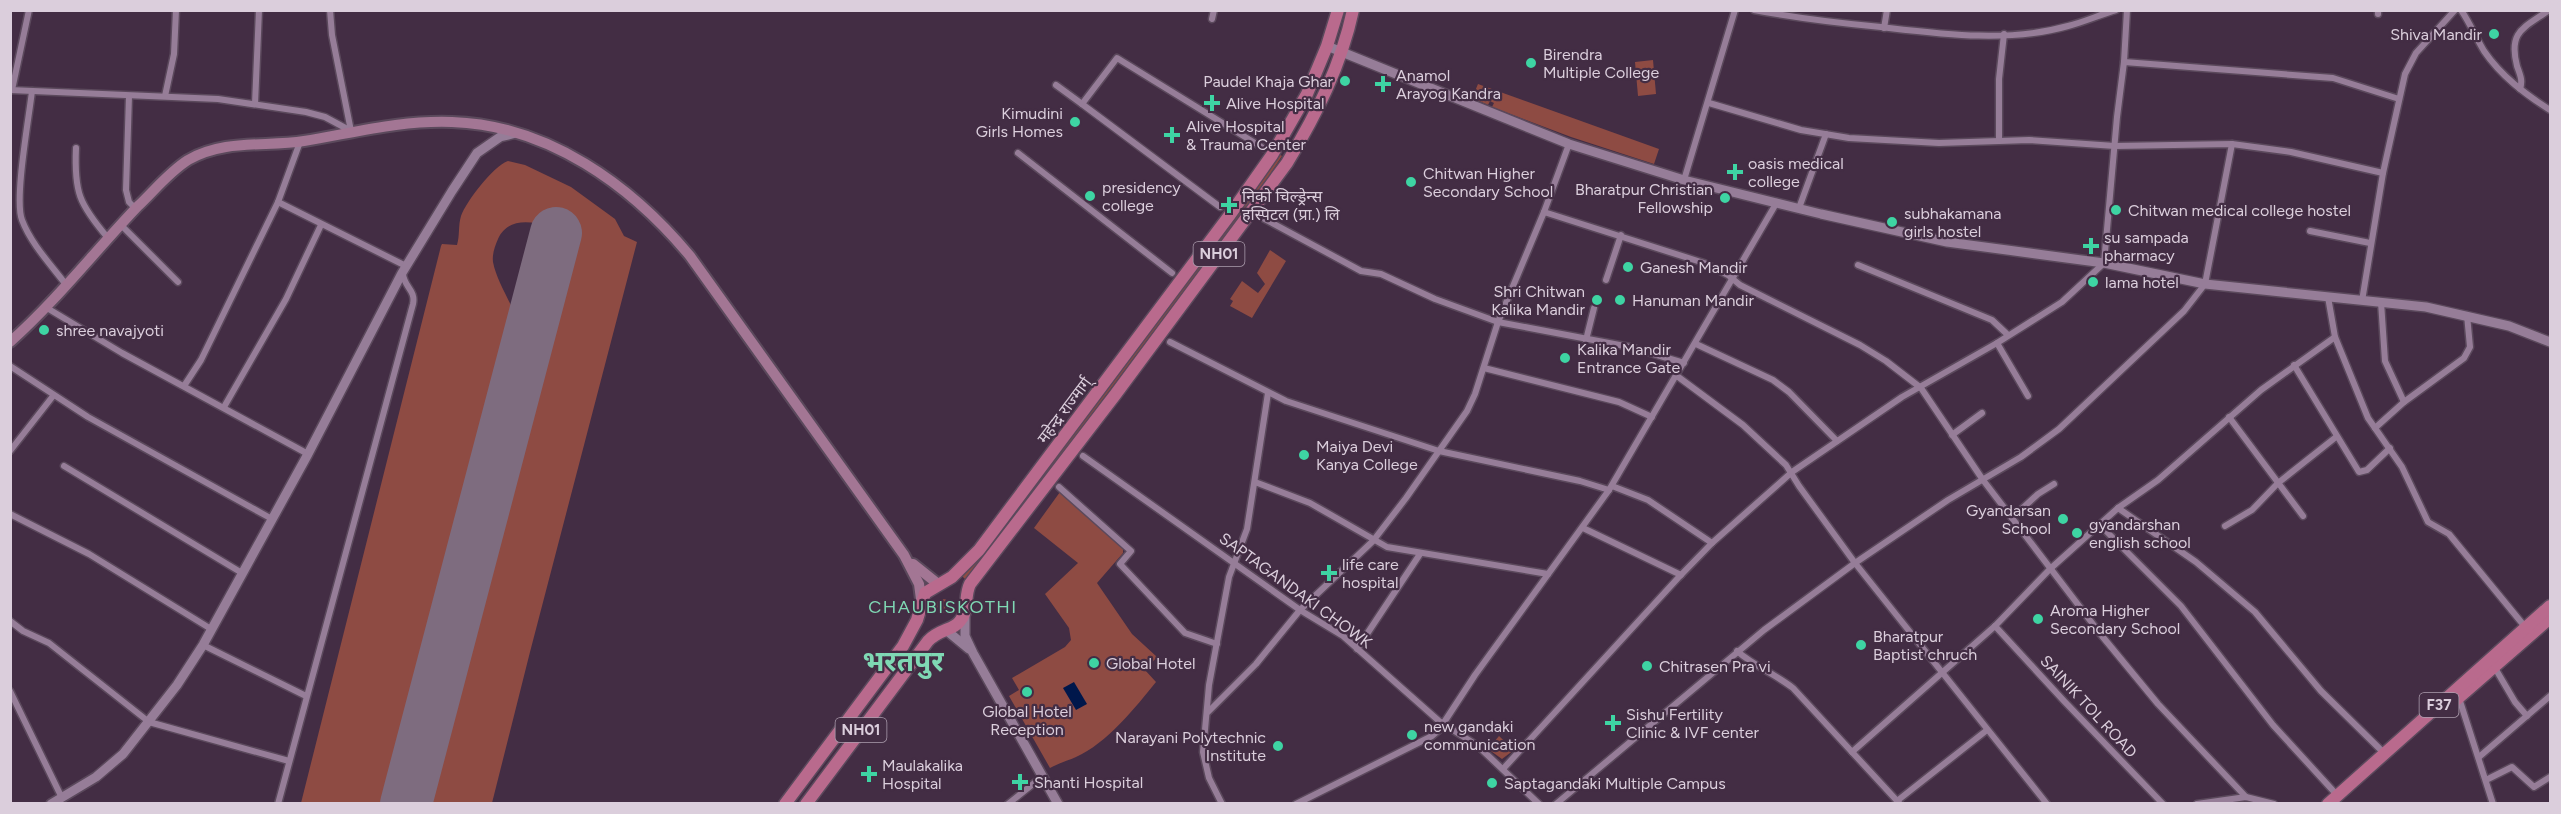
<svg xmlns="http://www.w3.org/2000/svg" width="2561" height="814" viewBox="0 0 2561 814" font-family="Figtree,'Noto Sans Devanagari',sans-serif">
<rect width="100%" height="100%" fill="#432d44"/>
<!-- green -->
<g fill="#8e4b43">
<path d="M1653,60L1656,94L1638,96L1635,62Z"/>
<path d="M1478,84L1659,149L1654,164L1571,137L1492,107L1494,103L1490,101L1488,105L1477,100L1473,96Z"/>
<path d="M1279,154L1282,156L1265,182L967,581L962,576L1091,410Z"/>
<path d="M508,161L525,165L571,187L615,219L624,236L637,242L530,652L492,803H420L569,233C547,225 510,211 498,239C495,246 492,254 493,262C496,278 506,294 513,310L384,803H301L441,246L442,244L457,245C460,235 458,226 461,216C466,202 493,166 508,161Z"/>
<path d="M1270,250L1286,261L1252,318L1230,306L1233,301L1230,299L1242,281L1258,293L1265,284L1257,273Z"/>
<path d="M1060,492L1123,549V553L1097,583L1132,634L1157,657L1145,670L1156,682C1136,707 1106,744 1076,757C1067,761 1059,763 1050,768L1009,696L1019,690L1012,678L1065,647L1071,640L1069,628L1045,594L1078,563L1034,528Z"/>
<circle cx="943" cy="606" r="7"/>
<path d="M1499,736L1514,750L1502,759L1488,749Z"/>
</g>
<!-- water -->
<path fill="#00174b" d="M1074,682L1087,704L1076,710L1063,688Z"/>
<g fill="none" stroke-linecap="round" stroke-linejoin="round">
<!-- runway -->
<path stroke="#7e6c7f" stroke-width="52" d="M406,804L556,233"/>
<defs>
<g id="minor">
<path d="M330,10L332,35L351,131"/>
<path d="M1754,10C1796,18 1838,23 1881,27C1941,34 2008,43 2068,26C2084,22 2099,15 2116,10"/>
<path d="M2461,10C2470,23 2476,38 2484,51C2501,76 2525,94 2550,110"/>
<path d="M2378,14V10"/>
<path d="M1212,19L1214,10"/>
<path d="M1884,28L1887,10"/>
<path d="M2124,62L2333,78L2399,99"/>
<path d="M1056,85L1082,104"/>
<path d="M2520,89C2523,80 2520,75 2517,66C2508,31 2524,28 2549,10"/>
<path d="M10,90L218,99L306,112L325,117L351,131"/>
<path d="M12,90L29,10"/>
<path d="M32,91C29,118 14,199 22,220C31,244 52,266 67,286"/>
<path d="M129,96L126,190L129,202L136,209"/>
<path d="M165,96L174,54L176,10"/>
<path d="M1709,103L1801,130L1849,138L1939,143L2029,140L2115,146L2232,144L2291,152L2383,173"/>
<path d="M255,104L259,10"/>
<path d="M1999,139V79L2004,34"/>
<path d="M300,142L278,202L406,266"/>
<path d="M76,148C74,192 79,204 108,238"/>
<path d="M1018,153L1172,273"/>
<path d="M1684,180L1735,10"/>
<path d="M1220,207L1082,104L1117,58L1263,148"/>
<path d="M1799,208L1826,134"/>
<path d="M1544,212L1704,263L1728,275L1740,285L1860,345L1886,361L1921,388L1983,480L2102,636L2158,704L2246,797"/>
<path d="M1263,218L1361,271L1381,274L1435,299L1498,322L1630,347L1684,363"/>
<path d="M120,224L178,282"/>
<path d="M2310,231L2370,243"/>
<path d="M1858,265L1992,320L2008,335"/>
<path d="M1606,280L1621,235"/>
<path d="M2328,297L2335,337L2368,418L2402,467L2428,522L2449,534L2526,628"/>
<path d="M2362,301L2383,173L2405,74L2416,53L2455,10"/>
<path d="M2381,302L2385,361L2404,402"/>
<path d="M47,308L122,353L308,454"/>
<path d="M1586,340L1594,308"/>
<path d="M1170,342L1286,401L1439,451L1580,481L1609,490"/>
<path d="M1997,343L2028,396"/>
<path d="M1696,344L1773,380L1789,392L1837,441"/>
<path d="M2294,365L2359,472L2367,470L2390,448"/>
<path d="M10,366L88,417L272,519"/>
<path d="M1484,368L1619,402L1652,417"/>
<path d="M1677,376L1743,425L1786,465L1799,486L1855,563L2047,804"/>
<path d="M184,386L201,360L278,202"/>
<path d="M224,407L286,299L321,225"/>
<path d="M2229,417L2303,516"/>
<path d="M2375,428L2404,402L2464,358L2470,347L2467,315"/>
<path d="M1952,435L1982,413"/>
<path d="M10,451L53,396"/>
<path d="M1083,456L1300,610L1343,636L1439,721L1478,746L1539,804"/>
<path d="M64,466L242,573"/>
<path d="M1255,482L1310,503L1387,547L1548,574"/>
<path d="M1612,486L1648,500L1712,543"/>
<path d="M1059,487L1131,551L1120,564L1185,633L1217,644"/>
<path d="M2118,508L2196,562L2255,612L2321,691L2384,753"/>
<path d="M10,514L89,554L211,629"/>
<path d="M2012,518L2038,494L2054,484"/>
<path d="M2100,525L2181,606L2273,725L2337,795"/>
<path d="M2225,526L2252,510L2278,483L2336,437"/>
<path d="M1583,528L1681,575"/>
<path d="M10,621L23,631L49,643L149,722L289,761"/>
<path d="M1995,626L2064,701L2163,804"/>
<path d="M203,645L306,696"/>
<path d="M1357,649L1420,554"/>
<path d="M1737,651C1754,666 1775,674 1793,688L1900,804"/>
<path d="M2495,668L2515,702L2527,716"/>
<path d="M10,691L62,798"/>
<path d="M2459,698L2493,804"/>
<path d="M1208,712L1256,664L1300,610L1373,541L1406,498L1467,411L1475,394L1498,322L1544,212L1569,144"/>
<path d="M1852,752L1995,626L2050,569L2118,508L2158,480L2261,390L2335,337"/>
<path d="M2479,757L2550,696"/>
<path d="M1503,769L1678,578L1712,543L1792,472L1902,397L1997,343L2062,302L2104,263L2117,117L2124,62L2127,10"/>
<path d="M2486,780L2512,767L2534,787L2550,777"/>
<path d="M1897,801L1987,730"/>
<path d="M278,804L413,304C416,290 404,287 403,274"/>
<path d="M1008,804L1043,776"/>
<path d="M1222,804L1209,778L1203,752L1209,685L1229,577L1247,529L1268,393"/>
<path d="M1296,804L1432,736L1439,730L1475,675L1609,490L1777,202"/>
<path d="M1556,804L1764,630L1855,563L1948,500L2021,457L2059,429L2184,311L2205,284L2232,144"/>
<path d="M2197,804L2246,797L2274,804"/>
</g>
<g id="tertiary">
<path d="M1327,46L1569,144L1684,180L1821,214L1947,242L2104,263L2205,284L2426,307L2509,326L2550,342"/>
<path d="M965,614V636L973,653L1058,804"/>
<path d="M946,630L969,649"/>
<path d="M51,804L96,777L123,754L177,685L203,645L308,454L402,273L452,191L477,153L500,137L516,133"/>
</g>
<g id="secondary">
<path d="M10,342C57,300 95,251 138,206C154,191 169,172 188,160C224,139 265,147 304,141C353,133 401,120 452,122C548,125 631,185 690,256L904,555L919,584L921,599"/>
<path d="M913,564L938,584"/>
</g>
<g id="trunk">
<path d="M2456,700L2550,618"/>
<path d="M785,804L903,646L917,620L925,593L952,577L979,550L1229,216L1272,155L1307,94L1327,46L1338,10"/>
<path d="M806,804L928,641C939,629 954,630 960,621C969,611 964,596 970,584L1115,395L1287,163C1316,115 1341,66 1353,10"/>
<path d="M2328,804L2550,606"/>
</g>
</defs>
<!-- minor casing -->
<use href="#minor" stroke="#5b495c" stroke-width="9"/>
<!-- tertiary casing -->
<use href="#tertiary" stroke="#5b495c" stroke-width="12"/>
<!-- secondary casing -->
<use href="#secondary" stroke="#5b495c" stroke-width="14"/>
<!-- trunk casing -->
<use href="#trunk" stroke="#5b495c" stroke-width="15"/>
<!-- minor -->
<use href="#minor" stroke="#967d98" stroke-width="6"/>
<!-- tertiary -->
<use href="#tertiary" stroke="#967d98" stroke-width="9"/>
<!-- secondary -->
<use href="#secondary" stroke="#a37694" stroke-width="10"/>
<!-- trunk -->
<use href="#trunk" stroke="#b96a8d" stroke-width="12"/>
</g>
<!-- markers -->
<g fill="#3ed4a3" stroke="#432d44" stroke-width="2">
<circle cx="2494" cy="34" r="6"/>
<circle cx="1531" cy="63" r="6"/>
<circle cx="1345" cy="81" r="6"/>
<path d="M1380 75h6v6h6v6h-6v6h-6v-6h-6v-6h6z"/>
<path d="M1209 94h6v6h6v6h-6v6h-6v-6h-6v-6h6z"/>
<circle cx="1075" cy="122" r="6"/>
<path d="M1169 126h6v6h6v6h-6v6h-6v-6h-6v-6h6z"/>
<path d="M1732 163h6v6h6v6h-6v6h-6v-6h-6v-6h6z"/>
<circle cx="1411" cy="182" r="6"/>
<circle cx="1090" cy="196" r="6"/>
<circle cx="1725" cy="198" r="6"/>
<path d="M1226 196h6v6h6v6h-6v6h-6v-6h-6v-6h6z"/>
<circle cx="2116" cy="210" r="6"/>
<circle cx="1892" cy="222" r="6"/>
<path d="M2088 237h6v6h6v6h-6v6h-6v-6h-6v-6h6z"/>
<circle cx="1628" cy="267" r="6"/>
<circle cx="2093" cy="282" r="6"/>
<circle cx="1597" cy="300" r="6"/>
<circle cx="1620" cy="300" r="6"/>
<circle cx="44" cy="330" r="6"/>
<circle cx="1565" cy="358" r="6"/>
<circle cx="1304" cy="455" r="6"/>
<circle cx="2063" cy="519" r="6"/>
<circle cx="2077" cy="533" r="6"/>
<path d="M1326 564h6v6h6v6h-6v6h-6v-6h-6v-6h6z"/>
<circle cx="2038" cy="619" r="6"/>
<circle cx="1861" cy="645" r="6"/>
<circle cx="1094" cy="663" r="6"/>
<circle cx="1647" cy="666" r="6"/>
<circle cx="1027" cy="692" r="6"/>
<path d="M1610 714h6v6h6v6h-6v6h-6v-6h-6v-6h6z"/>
<circle cx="1412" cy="735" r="6"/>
<circle cx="1278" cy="746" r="6"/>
<path d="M866 765h6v6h6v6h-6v6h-6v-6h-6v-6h6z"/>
<path d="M1017 773h6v6h6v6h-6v6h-6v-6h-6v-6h6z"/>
<circle cx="1492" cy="783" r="6"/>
</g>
<g text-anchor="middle" stroke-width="4.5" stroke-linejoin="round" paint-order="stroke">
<!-- shield labels -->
<g fill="#432d44" stroke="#ad9eae" stroke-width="1.5">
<rect x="1193.5" y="242" width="51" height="24" rx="4.5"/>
<rect x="2419.5" y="693" width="39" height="24" rx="4.5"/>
<rect x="835.5" y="718" width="51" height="24" rx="4.5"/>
</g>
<g font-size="15" font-weight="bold" fill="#dbcedc">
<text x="1219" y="259">NH01</text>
<text x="2439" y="710">F37</text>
<text x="861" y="735">NH01</text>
</g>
<!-- poi labels -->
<g font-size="16" fill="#dbcedc" stroke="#432d44" text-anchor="start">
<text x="2482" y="40" text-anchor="end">Shiva Mandir</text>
<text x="1543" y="60">Birendra<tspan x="1543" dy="18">Multiple College</tspan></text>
<text x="1396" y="81">Anamol<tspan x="1396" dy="18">Arayog Kandra</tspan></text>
<text x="1333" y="87" text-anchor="end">Paudel Khaja Ghar</text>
<text x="1226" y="109">Alive Hospital</text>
<text x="1063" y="119" text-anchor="end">Kimudini<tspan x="1063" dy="18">Girls Homes</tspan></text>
<text x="1186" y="132">Alive Hospital<tspan x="1186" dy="18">&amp; Trauma Center</tspan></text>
<text x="1748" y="169">oasis medical<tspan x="1748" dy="18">college</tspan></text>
<text x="1423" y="179">Chitwan Higher<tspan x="1423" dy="18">Secondary School</tspan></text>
<text x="1102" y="193">presidency<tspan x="1102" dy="18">college</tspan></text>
<text x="1713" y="195" text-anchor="end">Bharatpur Christian<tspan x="1713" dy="18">Fellowship</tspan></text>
<text x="1242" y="202">निको चिल्ड्रेन्स<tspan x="1242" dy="18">हस्पिटल (प्रा.) लि</tspan></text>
<text x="2128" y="216">Chitwan medical college hostel</text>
<text x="1904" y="219">subhakamana<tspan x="1904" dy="18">girls hostel</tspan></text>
<text x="2104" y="243">su sampada<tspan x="2104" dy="18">pharmacy</tspan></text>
<text x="1640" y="273">Ganesh Mandir</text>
<text x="2105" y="288">lama hotel</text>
<text x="1585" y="297" text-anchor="end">Shri Chitwan<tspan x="1585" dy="18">Kalika Mandir</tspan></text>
<text x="1632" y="306">Hanuman Mandir</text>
<text x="56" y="336">shree navajyoti</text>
<text x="1577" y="355">Kalika Mandir<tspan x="1577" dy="18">Entrance Gate</tspan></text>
<text x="1316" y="452">Maiya Devi<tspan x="1316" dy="18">Kanya College</tspan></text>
<text x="2051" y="516" text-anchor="end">Gyandarsan<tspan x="2051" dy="18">School</tspan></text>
<text x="2089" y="530">gyandarshan<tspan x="2089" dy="18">english school</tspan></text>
<text x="1342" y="570">life care<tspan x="1342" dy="18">hospital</tspan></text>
<text x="2050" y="616">Aroma Higher<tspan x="2050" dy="18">Secondary School</tspan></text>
<text x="1873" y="642">Bharatpur<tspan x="1873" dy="18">Baptist chruch</tspan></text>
<text x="1106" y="669">Global Hotel</text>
<text x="1659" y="672">Chitrasen Pra vi</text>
<text x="1027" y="717" text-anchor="middle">Global Hotel<tspan x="1027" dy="18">Reception</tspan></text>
<text x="1626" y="720">Sishu Fertility<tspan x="1626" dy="18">Clinic &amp; IVF center</tspan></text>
<text x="1424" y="732">new gandaki<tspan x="1424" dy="18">communication</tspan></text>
<text x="1266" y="743" text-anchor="end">Narayani Polytechnic<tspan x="1266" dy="18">Institute</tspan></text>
<text x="882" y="771">Maulakalika<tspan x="882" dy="18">Hospital</tspan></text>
<text x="1034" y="788">Shanti Hospital</text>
<text x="1504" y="789">Saptagandaki Multiple Campus</text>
</g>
<!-- street labels -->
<g font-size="16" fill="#dbcedc" stroke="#432d44">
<text transform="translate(1064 410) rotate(-53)" y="6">महेन्द्र राज्मार्ग्</text>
<text transform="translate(1296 590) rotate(36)" y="6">SAPTAGANDAKI CHOWK</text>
<text transform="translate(2089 706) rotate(47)" y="6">SAINIK TOL ROAD</text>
</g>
<!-- neighbourhood labels -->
<g font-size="18" letter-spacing="1.5" fill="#7fd8b4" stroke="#432d44">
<text x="943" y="613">CHAUBISKOTHI</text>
</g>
<!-- town labels -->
<g font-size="28" font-weight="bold" fill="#7fd8b4" stroke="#432d44">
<text x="903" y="671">भरतपुर</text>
</g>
</g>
<!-- border -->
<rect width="2561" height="814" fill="none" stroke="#dbcedc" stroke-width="24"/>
</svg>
